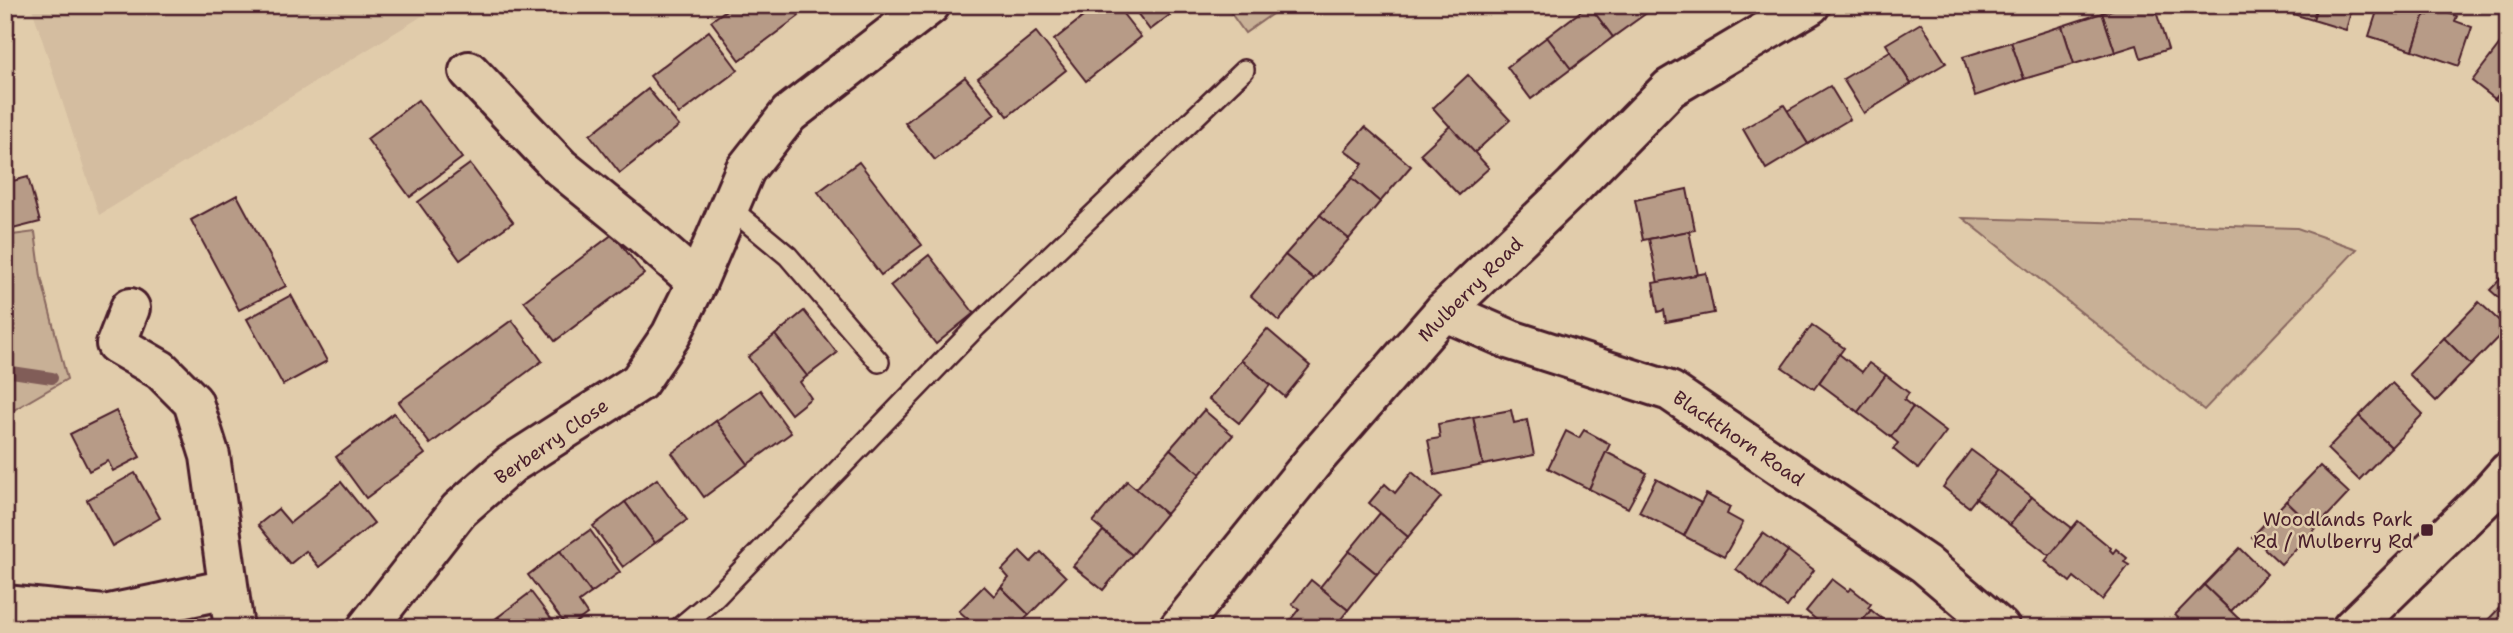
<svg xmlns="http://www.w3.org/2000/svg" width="2513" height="633" viewBox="0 0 2513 633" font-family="'Shantell Sans',sans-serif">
<rect width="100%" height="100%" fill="#e1ccab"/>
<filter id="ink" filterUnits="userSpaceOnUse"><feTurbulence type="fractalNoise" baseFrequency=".0143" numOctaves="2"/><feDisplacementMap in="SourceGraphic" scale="14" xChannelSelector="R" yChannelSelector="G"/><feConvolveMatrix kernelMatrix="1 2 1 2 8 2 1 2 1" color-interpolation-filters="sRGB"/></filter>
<g filter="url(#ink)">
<!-- built -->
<path fill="#d4bda0" d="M31,5H440L99,215Z"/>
<!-- green -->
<g fill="#c8b096" stroke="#896860" stroke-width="2">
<path d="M1225,5H1285L1245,33Z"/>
<path d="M1963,218L2297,228L2357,249L2204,410Z"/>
<path d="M35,232L41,277L67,379L5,415V236Z"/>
</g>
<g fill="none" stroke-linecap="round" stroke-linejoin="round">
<!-- stream -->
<path stroke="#815d59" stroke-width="12" d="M5,371L52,378"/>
</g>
<!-- building -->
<g fill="#b79b87" stroke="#4a1f2b" stroke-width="2">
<path d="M733,5H791L799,16L740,60L711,21Z"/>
<path d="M799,5H813L804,12Z"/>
<path d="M1098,5H1116L1141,37L1086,81L1054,40Z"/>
<path d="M1131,5H1183L1150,30Z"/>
<path d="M1589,5L1613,37L1571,69L1547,37Z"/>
<path d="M1589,5H1654L1655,7L1613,37Z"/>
<path d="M2127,5H2154L2168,49L2141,58L2137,45L2115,52L2102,13Z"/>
<path d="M2166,5H2193L2191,13Z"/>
<path d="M2246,5H2266L2265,10Z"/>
<path d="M2284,5H2317L2313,20L2283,11Z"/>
<path d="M2317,5H2353L2346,30L2313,20Z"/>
<path d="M2379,5H2399L2425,14L2413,50L2369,36Z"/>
<path d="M2431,7L2457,16L2455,21L2472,27L2459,66L2413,50L2425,14L2428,15Z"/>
<path d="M2102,13L2115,52L2074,64L2062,26Z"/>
<path d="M1921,23L1946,63L1911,84L1886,44Z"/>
<path d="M2062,26L2074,64L2024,79L2011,42Z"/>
<path d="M709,31L738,70L679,114L650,76Z"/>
<path d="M1036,32L1066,70L1008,116L978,78Z"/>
<path d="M1547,37L1571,69L1531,99L1507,67Z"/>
<path d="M2011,42L2024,79L1975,96L1963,57Z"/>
<path d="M2501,43L2508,48V82L2495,99L2472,81Z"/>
<path d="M1890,51L1911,84L1864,113L1843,79Z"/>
<path d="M1468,75L1510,120L1474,153L1433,108Z"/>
<path d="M965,77L995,114L935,160L905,123Z"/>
<path d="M2508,82V109L2495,99Z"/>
<path d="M1830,86L1850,119L1808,144L1787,111Z"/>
<path d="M648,89L679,126L620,173L590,135Z"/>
<path d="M418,100L462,158L410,197L367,139Z"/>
<path d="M1784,105L1808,144L1766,169L1743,129Z"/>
<path d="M1450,126L1489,168L1459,195L1420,154Z"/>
<path d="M1365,127L1411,166L1380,202L1352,178L1363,164L1345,150Z"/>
<path d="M859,162L922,245L881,275L818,192Z"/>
<path d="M470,164L513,222L460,260L418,202Z"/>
<path d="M28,177L40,222L5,231V183Z"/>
<path d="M1352,178L1380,202L1349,239L1320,215Z"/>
<path d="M1687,189L1695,230L1643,240L1635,200Z"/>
<path d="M237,195L286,286L239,310L191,220Z"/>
<path d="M1320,215L1349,239L1314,279L1285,255Z"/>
<path d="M1689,231L1698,275L1658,283L1649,239Z"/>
<path d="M613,234L644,274L555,341L524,301Z"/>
<path d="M929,255L974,313L936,344L890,286Z"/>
<path d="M1285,255L1314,279L1279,321L1251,296Z"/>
<path d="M2508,271V306L2490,290Z"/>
<path d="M1706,273L1714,313L1666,322L1664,310L1658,312L1653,283Z"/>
<path d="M291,295L327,361L283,385L247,319Z"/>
<path d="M2479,302L2507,328L2471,365L2444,338Z"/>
<path d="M804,311L837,353L807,376L775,335Z"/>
<path d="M512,320L542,361L430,444L399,402Z"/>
<path d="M1812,325L1844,348L1814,389L1782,367Z"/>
<path d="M1267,329L1310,366L1285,397L1241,360Z"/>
<path d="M775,335L807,376L800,382L811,398L791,414L748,357Z"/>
<path d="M2444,338L2471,365L2436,401L2409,374Z"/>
<path d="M1839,354L1862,372L1869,363L1886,375L1858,412L1819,383Z"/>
<path d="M1241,360L1270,385L1239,423L1209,399Z"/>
<path d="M1886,375L1909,393L1904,400L1913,407L1891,437L1858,412Z"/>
<path d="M2392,383L2423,414L2391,447L2359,416Z"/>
<path d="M760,390L791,433L748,464L716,421Z"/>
<path d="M1913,407L1946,432L1918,469L1893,449L1898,443L1891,437Z"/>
<path d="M1204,410L1233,435L1200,474L1170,449Z"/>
<path d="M1511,410L1514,423L1527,420L1534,455L1483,465L1473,417Z"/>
<path d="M116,411L140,457L113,471L108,461L89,471L70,434Z"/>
<path d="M394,413L425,454L366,498L336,457Z"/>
<path d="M2359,416L2391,447L2359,480L2327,449Z"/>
<path d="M1473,417L1483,465L1435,475L1428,440L1440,438L1438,424Z"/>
<path d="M716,421L748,464L704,497L672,453Z"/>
<path d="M1584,430L1610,444L1589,489L1548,468L1566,431L1579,438Z"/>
<path d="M1170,449L1200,474L1166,514L1136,489Z"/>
<path d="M1971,450L1998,470L1969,507L1943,487Z"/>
<path d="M1606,452L1647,473L1628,508L1589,489Z"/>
<path d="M2320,466L2349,493L2315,529L2286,501Z"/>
<path d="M1998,470L2032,497L2010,525L1976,498Z"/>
<path d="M1412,472L1441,497L1408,537L1369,503L1385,484L1395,493Z"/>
<path d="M135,473L160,518L112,546L87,500Z"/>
<path d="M657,479L687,520L655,543L625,502Z"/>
<path d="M1656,479L1701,503L1684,536L1639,512Z"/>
<path d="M1127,481L1166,514L1132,555L1093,522Z"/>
<path d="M341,482L374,523L319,567L306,551L290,564L258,525L278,509L290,523Z"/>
<path d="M1706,494L1730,507L1727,514L1743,523L1724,557L1684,536Z"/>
<path d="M2032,497L2072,528L2050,556L2010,525Z"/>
<path d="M2286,501L2315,529L2281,564L2252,537Z"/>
<path d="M625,502L655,543L623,567L593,526Z"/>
<path d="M1380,513L1408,537L1377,574L1349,551Z"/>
<path d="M2078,521L2111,548L2110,550L2113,553L2116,549L2127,558L2124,562L2129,565L2102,600L2074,577L2070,582L2045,561Z"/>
<path d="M590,530L620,572L591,593L560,551Z"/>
<path d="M1103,531L1132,555L1103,590L1073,566Z"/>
<path d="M1763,533L1788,551L1761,588L1736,569Z"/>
<path d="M2240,548L2267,574L2231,611L2204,585Z"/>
<path d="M560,551L591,593L579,602L587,614L568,628L528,575Z"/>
<path d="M1020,551L1031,562L1041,552L1066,577L1029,615L1001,587L1009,578L1002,570Z"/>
<path d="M1349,551L1377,574L1348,610L1320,587Z"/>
<path d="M1788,551L1814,570L1787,607L1761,588Z"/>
<path d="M1832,579L1848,591L1851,588L1871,604L1868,608L1871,610L1857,628H1826L1806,611Z"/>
<path d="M1311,580L1348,610L1334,628H1294L1288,623L1299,609L1292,604Z"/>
<path d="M2204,585L2245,625L2243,628H2189L2175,615Z"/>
<path d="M984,586L994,596L1001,587L1029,615L1016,628H970L965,624L969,620L959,611Z"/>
<path d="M531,592L558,628H506L498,617Z"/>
<path d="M2508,599V628H2488L2484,624Z"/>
<path d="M1871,610L1893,628H1857Z"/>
<path d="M498,617L506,628H483Z"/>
</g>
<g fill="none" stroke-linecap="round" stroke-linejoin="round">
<defs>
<g id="service">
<path d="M729,207L788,256L879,362"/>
<path d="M679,628L716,597L977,326L1244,70"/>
</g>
<g id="minor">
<path d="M469,71L560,167L640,232L697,282"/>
<path d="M130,308L116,344L161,370L193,402L210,456L234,628"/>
<path d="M1444,311L1511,340L1670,391L1925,564L2000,628"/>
<path d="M5,605L104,615L228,589"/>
<path d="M367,628L459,510L511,464L639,382L671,335L697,282L745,170L789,114L930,5"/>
<path d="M1179,628L1315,459L1444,311L1574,186L1670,88L1810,5"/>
</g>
<path id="tertiary" d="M2352,628L2486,497L2508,472"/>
</defs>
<!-- service casing -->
<use href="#service" stroke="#4a1f2b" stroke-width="24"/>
<!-- minor casing -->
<use href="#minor" stroke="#4a1f2b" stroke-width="44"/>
<!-- tertiary casing -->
<use href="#tertiary" stroke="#4a1f2b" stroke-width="44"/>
<!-- service -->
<use href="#service" stroke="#e1ccab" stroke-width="19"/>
<!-- minor -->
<use href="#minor" stroke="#e1ccab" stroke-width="38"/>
<!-- tertiary -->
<use href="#tertiary" stroke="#e1ccab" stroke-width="38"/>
</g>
</g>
<!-- markers -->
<rect fill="#4a1f2b" stroke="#e1ccab" stroke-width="2.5" x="2420" y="523" width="14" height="14" rx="3.5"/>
<g text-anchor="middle" stroke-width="5" stroke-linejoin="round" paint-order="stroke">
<!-- street labels -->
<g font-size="19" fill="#4a1f2b" stroke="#e1ccab">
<text transform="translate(1470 289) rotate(-45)" y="7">Mulberry Road</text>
<text transform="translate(1739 438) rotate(34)" y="7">Blackthorn Road</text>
<text transform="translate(551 441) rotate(-35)" y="7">Berberry Close</text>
</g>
<!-- poi labels -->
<g font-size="19" fill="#4a1f2b" stroke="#e1ccab" text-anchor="end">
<text x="2413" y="526">Woodlands Park<tspan x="2413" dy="22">Rd / Mulberry Rd</tspan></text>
</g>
</g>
<!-- margin -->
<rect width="2513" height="633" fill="none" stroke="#e1ccab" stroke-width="28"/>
<rect x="14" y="14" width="2485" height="605" fill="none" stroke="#4a1f2b" stroke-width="2.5" filter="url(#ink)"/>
</svg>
